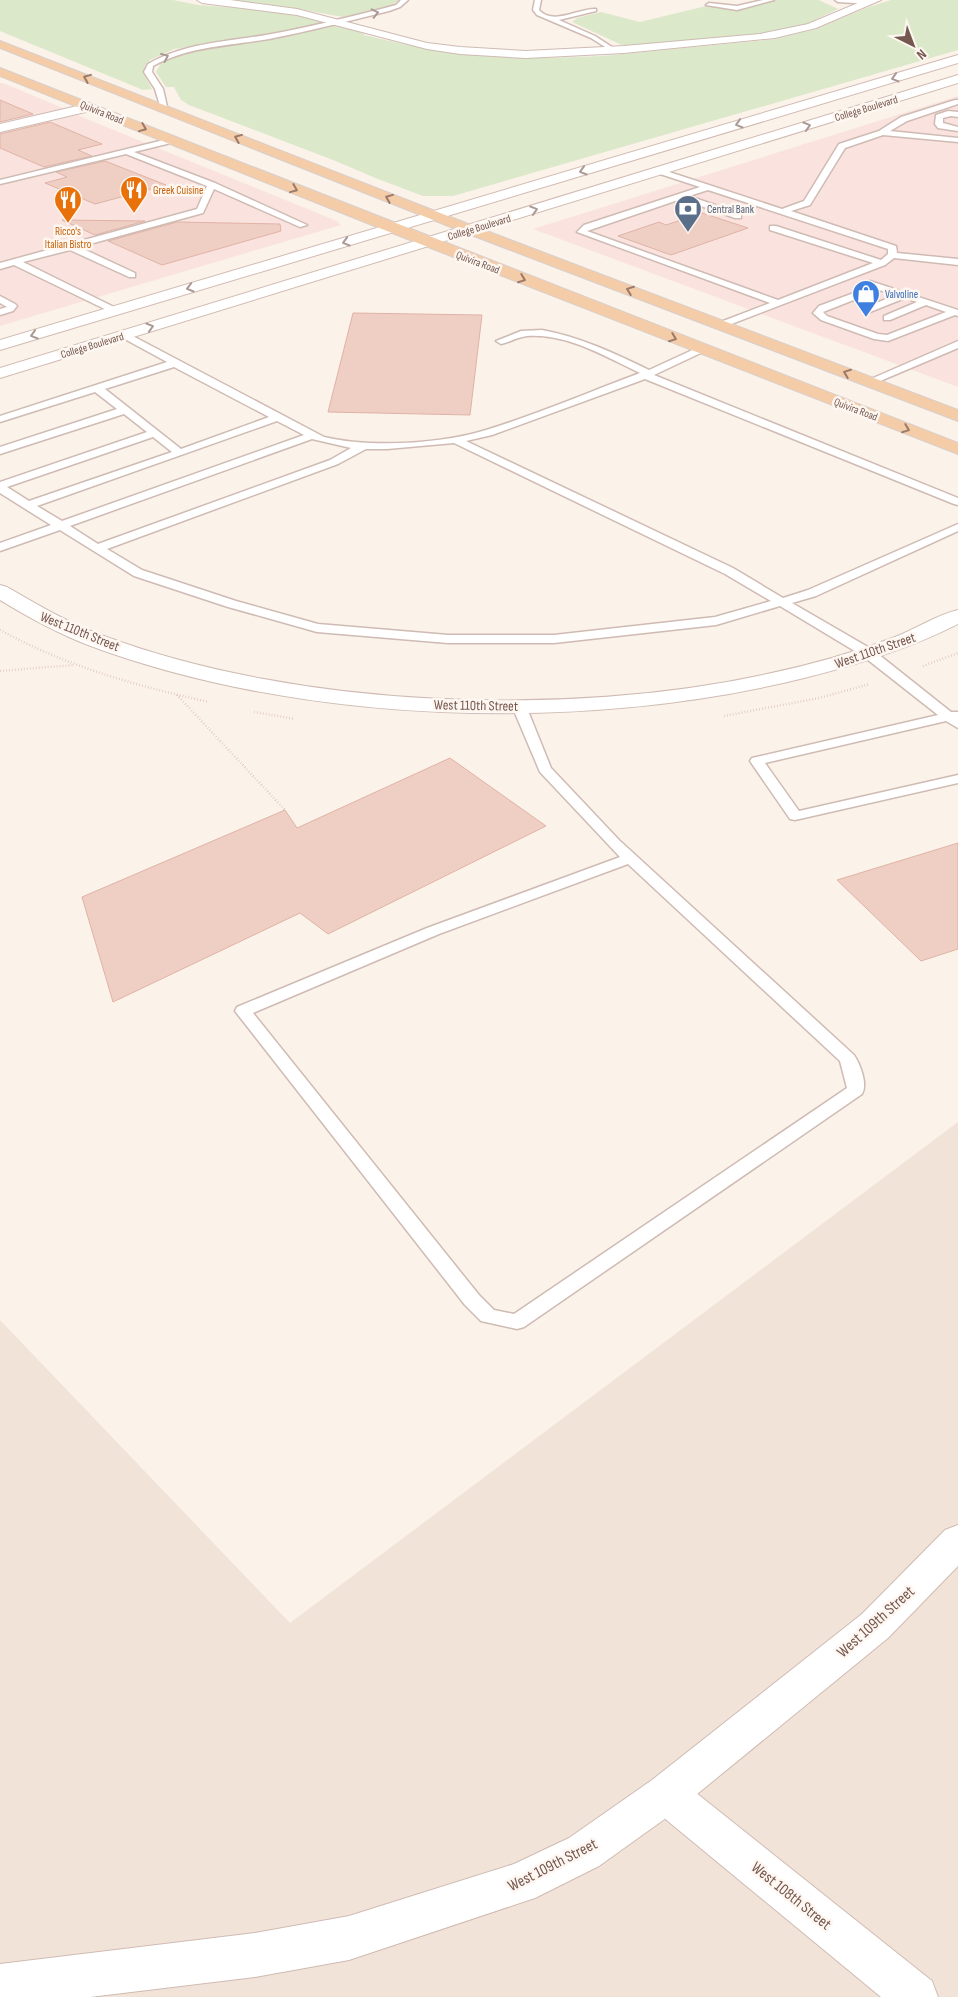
<svg xmlns="http://www.w3.org/2000/svg" width="958" height="1997" viewBox="0 0 958 1997" font-family="'Sofia Sans Condensed',sans-serif">
<rect width="100%" height="100%" fill="#fbf2ea"/>
<!-- residential -->
<path fill="#f2e3d9" d="M958,1122V1997H0V1320L290,1623Z"/>
<!-- commercial -->
<g fill="#fae3df">
<path d="M0,83H3L65,109L0,123Z"/>
<path d="M958,96V387L533,229Z"/>
<path d="M77,115L337,221L341,225L0,326V133Z"/>
</g>
<!-- green -->
<g fill="#dbe8c9">
<path d="M0,0H173L198,5L286,12L325,22L277,34L174,49L150,60L145,65L143,73L152,89L143,90L0,31Z"/>
<path d="M232,0H400L388,8L343,17L288,7Z"/>
<path d="M775,0H819L838,9L802,26L765,34L624,46L572,22L577,18L601,12L640,22L706,6L735,9Z"/>
<path d="M891,0H958V50L453,196H423L378,179L333,160L189,105L181,100L174,87H166L156,72L161,63L180,53L262,40L328,25H339L363,33L364,35L407,45L471,54L549,58L602,56L776,39L816,29L866,8Z"/>
</g>
<!-- building -->
<g fill="#efcec4" stroke="#e0b3a5">
<path d="M0,100L33,114L0,122Z"/>
<path d="M50,122L102,144L78,150L92,156L44,167L0,148V134Z"/>
<path d="M105,161L166,185L95,204L45,183L67,177L56,172Z"/>
<path d="M702,213L748,228L671,255L618,236L659,222L666,225Z"/>
<path d="M62,220L145,221L95,235Z"/>
<path d="M177,222L280,224L281,231L162,265L108,241Z"/>
<path d="M353,313L482,315L470,415L328,412Z"/>
<path d="M450,758L546,826L328,934L300,913L113,1002L82,897L285,810L297,828Z"/>
<path d="M958,843V949L921,961L837,880Z"/>
</g>
<g fill="none" stroke-linecap="round" stroke-linejoin="round">
<defs>
<g id="service">
<path d="M401,0H408L400,7L389,11C349,21 309,31 269,39C229,46 190,46 153,66L152,72L163,89L168,111L161,109L155,89L144,72L148,64C185,43 225,42 266,35C306,28 345,18 385,8L396,5Z"/>
<path d="M535,0H541L539,10C554,26 578,8 596,9V11L559,20L595,36L618,51L613,52L591,38L537,15L533,10Z"/>
<path d="M763,0H774L737,10L706,5L709,3L737,6Z"/>
<path d="M835,0H869L873,2L870,4L838,2Z"/>
<path d="M955,100H958V104L907,121L890,131L958,138V142L883,135L845,148L810,205L791,211L896,246L897,253L958,259V265L894,258L885,265L721,328L718,327V323L770,303L577,232L584,225L700,187L657,173L656,171L660,169L782,209L804,201L839,144L879,131L901,117ZM708,190L888,249V254L881,260L776,226H770V230L873,263L778,300L587,231L681,199L735,218H741V214L689,196Z"/>
<path d="M948,111L958,112V117L951,116L943,118V123L958,127V131L938,128L935,124L936,115Z"/>
<path d="M172,138H175V142L134,152L215,183L307,225L300,227L214,189L203,213L79,247L135,273V277H129L70,250L23,262L118,309L120,311L115,314L14,265L0,269V263L197,209L207,186L126,154L0,184V180Z"/>
<path d="M870,281L958,310V316L955,315L888,341L874,339L821,320L813,313L819,306L870,287L865,284ZM879,290L896,295L864,308V312H870L905,298L917,302L884,316V320H890L926,305L946,312L887,335L878,334L827,316L823,312Z"/>
<path d="M0,296L15,304L17,306L13,311L0,315V309L7,307L0,303Z"/>
<path d="M542,330C580,337 614,353 649,370L699,347H705V351L654,375L958,498V505L954,504L645,379L492,435L466,441L733,568L783,598L808,590L958,524V531L816,596L792,603L873,650L951,712H958V728L946,721L765,763L799,811L958,775V783L795,820L790,819L750,761L752,758L938,715L863,656L780,606L716,625L554,643H448L317,632L228,607L134,576L60,530L0,551V543L51,525L0,493V482L147,432L124,414L0,454V447L117,409L95,392L0,422V416L167,362L121,337V333H127L324,437C370,448 441,444 486,430C538,414 589,392 640,373C606,357 567,333 527,336C518,337 510,342 501,344L496,341L521,331ZM174,367L269,417L181,449L105,389ZM277,421L304,435L62,521L37,506ZM153,437L172,452L29,501L7,487ZM312,439L351,448L330,460L98,544L70,526ZM454,443L725,574L771,601L715,617L554,635H448L318,624L236,601L142,570L107,549L338,464L366,449H387Z"/>
<path d="M958,341V348L873,384H865L864,382Z"/>
<path d="M519,702L526,706L551,768L619,840L854,1055C860,1064 868,1084 862,1094L524,1327L517,1329L481,1321L465,1305L235,1011L237,1007L427,928L620,857L540,772L512,706ZM628,864L840,1061L847,1088L514,1314L494,1310L479,1295L253,1013L439,934Z"/>
</g>
<g id="minor">
<path d="M197,0H230L297,9L427,43L460,47L526,51L624,46L760,34L808,24L865,0H881L816,28L775,38L624,53L526,58L460,54L427,49L297,15L202,3Z"/>
<path d="M90,103L94,104L96,107L94,110L0,132V124Z"/>
<path d="M0,585L7,587C38,605 70,624 104,636C298,708 565,718 767,674C810,665 853,653 895,637C916,629 936,615 958,610V624C909,649 857,665 804,678C584,733 301,725 88,645C57,633 28,617 0,600Z"/>
<path d="M666,1775L680,1780L932,1981L938,1997H881L652,1808L646,1794L652,1780Z"/>
</g>
<path id="tertiary" d="M958,1525V1566L888,1638L680,1808L599,1866L535,1898L349,1960L255,1977L90,1997H0V1964L255,1933L349,1916L514,1864L569,1838L652,1780L862,1614L945,1530Z"/>
<g id="secondary">
<path d="M958,55V63L0,350V340Z"/>
<path d="M958,75V83L0,378V368Z"/>
</g>
<g id="primary">
<path d="M0,41L476,227L958,410V421L466,233L0,48Z"/>
<path d="M0,68L958,443V454L387,231L0,76Z"/>
</g>
</defs>
<!-- service casing -->
<use href="#service" stroke="#cfbbb3" stroke-width="3"/>
<!-- minor casing -->
<use href="#minor" stroke="#cfbbb3" stroke-width="2"/>
<!-- tertiary casing -->
<use href="#tertiary" stroke="#cfbbb3" stroke-width="2"/>
<!-- secondary casing -->
<use href="#secondary" stroke="#d2bab1" stroke-width="2"/>
<!-- primary casing -->
<use href="#primary" stroke="#d8d0ce" stroke-width="2"/>
<!-- path -->
<g stroke="#d4b1a7" stroke-width="2.5" stroke-dasharray="0.5 2.5" stroke-linecap="butt">
<path d="M0,630C66,666 136,686 209,702"/>
<path d="M923,666L958,653"/>
<path d="M0,671L74,665"/>
<path d="M177,695L285,810"/>
<path d="M254,712L295,719"/>
<path d="M724,716L819,698L870,684"/>
</g>
<!-- service -->
<use href="#service" fill="#fff" fill-rule="evenodd"/>
<!-- minor -->
<use href="#minor" fill="#fff" fill-rule="evenodd"/>
<!-- tertiary -->
<use href="#tertiary" fill="#fff" fill-rule="evenodd"/>
<!-- secondary -->
<use href="#secondary" fill="#fff" fill-rule="evenodd"/>
<!-- primary -->
<use href="#primary" fill="#f4cca8" fill-rule="evenodd"/>
</g>
<!-- one-way arrows -->
<defs><path id="oneway-chevron" d="M-2-3.5L2.5 0L-2 3.5" fill="none" stroke-width="1.6" stroke-linecap="round" stroke-linejoin="round" transform="scale(1.25)"/></defs>
<g stroke="#ac9a95">
<use href="#oneway-chevron" transform="translate(375 13) rotate(-13)"/>
<use href="#oneway-chevron" transform="translate(165 57) rotate(-24)"/>
<use href="#oneway-chevron" transform="translate(895 78) rotate(163)"/>
<use href="#oneway-chevron" transform="translate(739 124) rotate(163)"/>
<use href="#oneway-chevron" transform="translate(807 126) rotate(-17)"/>
<use href="#oneway-chevron" transform="translate(583 171) rotate(163)"/>
<use href="#oneway-chevron" transform="translate(534 210) rotate(-17)"/>
<use href="#oneway-chevron" transform="translate(346 242) rotate(164)"/>
<use href="#oneway-chevron" transform="translate(190 288) rotate(164)"/>
<use href="#oneway-chevron" transform="translate(150 327) rotate(-17)"/>
<use href="#oneway-chevron" transform="translate(34 335) rotate(163)"/>
</g>
<g stroke="#9b7a6a">
<use href="#oneway-chevron" transform="translate(87 78) rotate(-158)"/>
<use href="#oneway-chevron" transform="translate(143 128) rotate(22)"/>
<use href="#oneway-chevron" transform="translate(238 138) rotate(-158)"/>
<use href="#oneway-chevron" transform="translate(294 189) rotate(22)"/>
<use href="#oneway-chevron" transform="translate(389 198) rotate(-158)"/>
<use href="#oneway-chevron" transform="translate(522 279) rotate(21)"/>
<use href="#oneway-chevron" transform="translate(630 290) rotate(-159)"/>
<use href="#oneway-chevron" transform="translate(673 338) rotate(21)"/>
<use href="#oneway-chevron" transform="translate(847 373) rotate(-159)"/>
<use href="#oneway-chevron" transform="translate(906 429) rotate(21)"/>
</g>
<!-- icons -->
<defs>
<symbol id="restaurant-pin" viewBox="-11 -11 22 30"><path d="M0 17L-7.5 6A9.5 9.5 0 1 1 7.5 6Z" fill="#e8710a" stroke="#fef7f1"/><path d="M-5-6h1v4h1v-4h1v4h1v-4h1v5L-1.5 .5V6h-2V.5L-5-1ZM5-6V6H3V1.5H1.5Q1.5-4 5-6Z" fill="#fff"/></symbol>
<symbol id="bank-pin" viewBox="-11 -11 22 30"><path d="M0 17L-7.5 6A9.5 9.5 0 1 1 7.5 6Z" fill="#5c6f8a" stroke="#fef7f1"/><path d="M-6-4H6V4H-6ZM0-2.3a2.3 2.3 0 1 0 0 4.6a2.3 2.3 0 1 0 0-4.6Z" fill="#fff"/></symbol>
<symbol id="shop-pin" viewBox="-11 -11 22 30"><path d="M0 17L-7.5 6A9.5 9.5 0 1 1 7.5 6Z" fill="#3f7fe0" stroke="#fef7f1"/><path d="M-5-2.5h2.3a2.7 3.5 0 0 1 5.4 0H5L5.5 6h-11ZM-1.5-2.5h3a1.5 2.3 0 0 0-3 0Z" fill="#fff"/></symbol>
</defs>
<g fill-rule="evenodd">
<use href="#restaurant-pin" x="118" y="174" width="32" height="43"/>
<use href="#restaurant-pin" x="52" y="184" width="32" height="43"/>
<use href="#bank-pin" x="672" y="193" width="32" height="43"/>
<use href="#shop-pin" x="850" y="278" width="32" height="43"/>
</g>
<g text-anchor="middle" stroke-width="5" stroke-linejoin="round" paint-order="stroke">
<!-- far-street labels -->
<g font-size="11" fill="#75574f" stroke="#fef7f1">
<text transform="translate(866 108) rotate(-17)" y="4">College Boulevard</text>
<text transform="translate(102 112) rotate(22)" y="4">Quivira Road</text>
<text transform="translate(479 227) rotate(-17)" y="4">College Boulevard</text>
<text transform="translate(478 262) rotate(21)" y="4">Quivira Road</text>
<text transform="translate(92 345) rotate(-17)" y="4">College Boulevard</text>
<text transform="translate(856 409) rotate(21)" y="4">Quivira Road</text>
</g>
<!-- far-food labels -->
<g font-size="11" fill="#c56008" stroke="#fef7f1" text-anchor="start">
<text x="153" y="194">Greek Cuisine</text>
<text x="68" y="235" text-anchor="middle">Ricco's<tspan x="68" dy="13">Italian Bistro</tspan></text>
</g>
<!-- far-service labels -->
<g font-size="11" fill="#4e5e75" stroke="#fef7f1" text-anchor="start">
<text x="707" y="213">Central Bank</text>
</g>
<!-- far-shop labels -->
<g font-size="11" fill="#366cbe" stroke="#fef7f1" text-anchor="start">
<text x="885" y="298">Valvoline</text>
</g>
<!-- street labels -->
<g font-size="14" fill="#75574f" stroke="#fef7f1">
<text transform="translate(80 631) rotate(22)" y="5">West 110th Street</text>
<text transform="translate(875 650) rotate(-19)" y="5">West 110th Street</text>
<text transform="translate(476 705) rotate(1)" y="5">West 110th Street</text>
</g>
<!-- near-street labels -->
<g font-size="16" fill="#75574f" stroke="#fef7f1">
<text transform="translate(875 1621) rotate(-42)" y="6">West 109th Street</text>
<text transform="translate(552 1864) rotate(-27)" y="6">West 109th Street</text>
<text transform="translate(792 1895) rotate(39)" y="6">West 108th Street</text>
</g>
</g>
<!-- north arrow -->
<g transform="translate(913 45) rotate(138)" stroke="#fef7f1" stroke-width="4" paint-order="stroke">
<path d="M0-4L9 19L0 12L-9 19Z" fill="#75574f"/>
<text y="-8" font-size="14" font-weight="bold" text-anchor="middle" fill="#75574f">N</text>
</g>
</svg>
